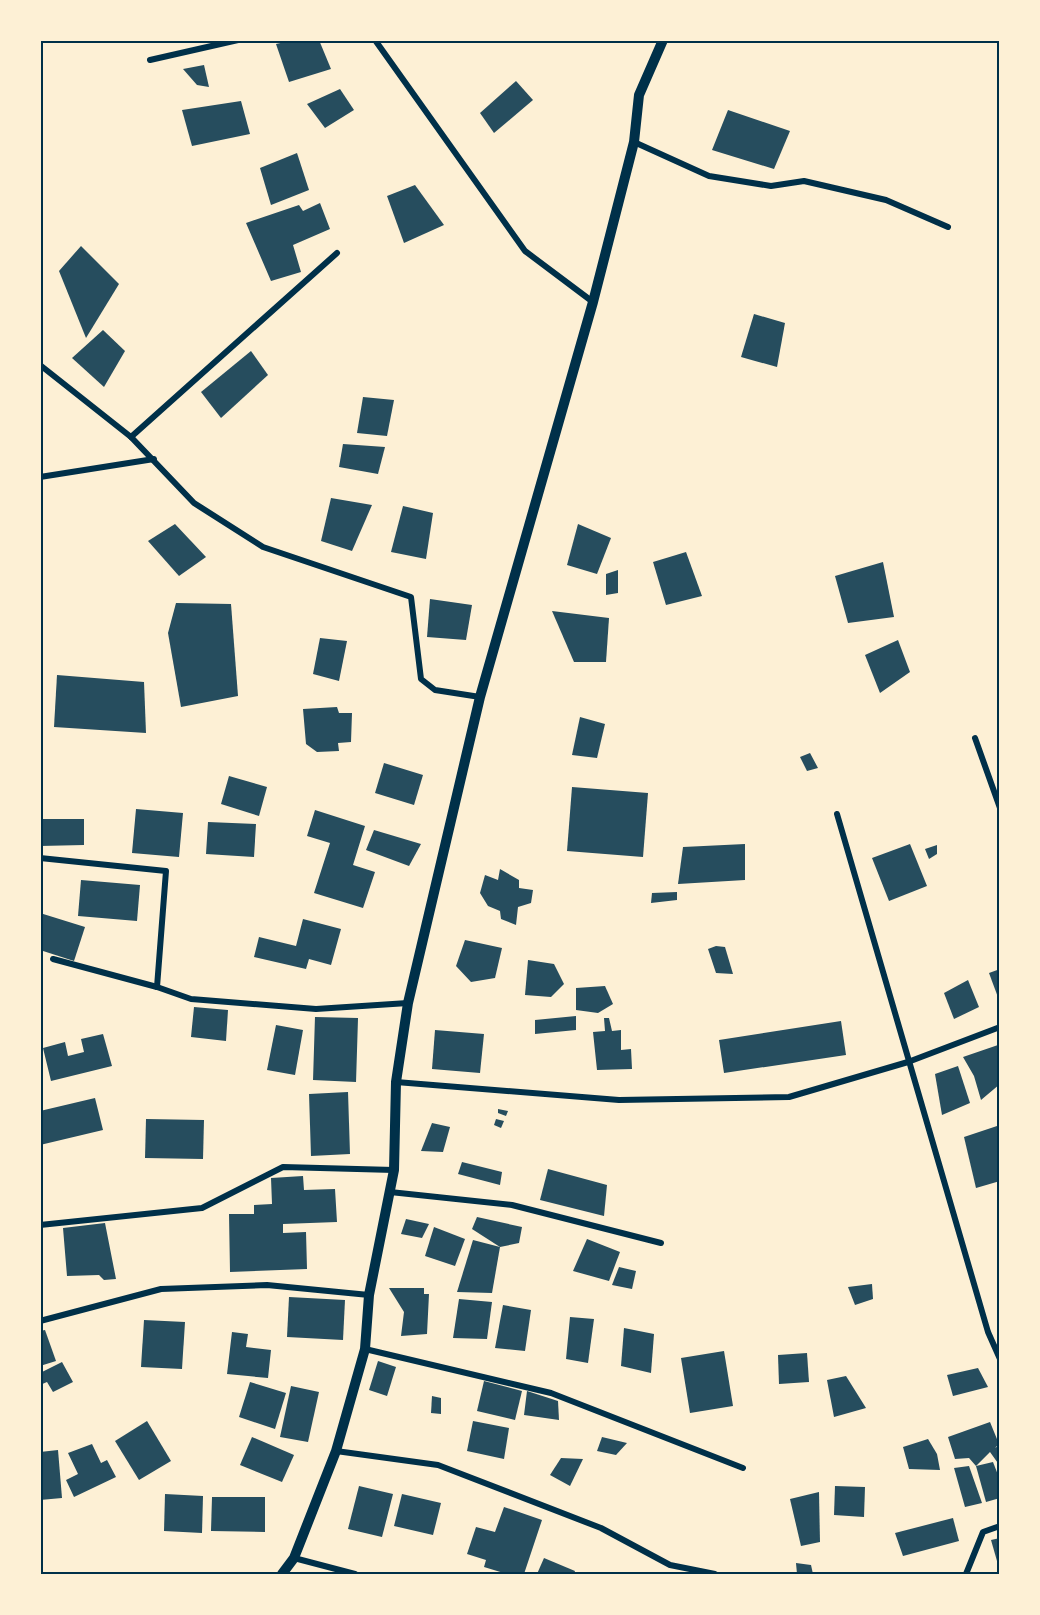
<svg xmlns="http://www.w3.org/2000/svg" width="1040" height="1615" viewBox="0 0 1040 1615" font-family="'Crimson Pro',serif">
<rect width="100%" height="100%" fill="#fdf0d5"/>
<!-- building -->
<g fill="#264d5e">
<path d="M294,40H319L331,69L289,82L276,44Z"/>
<path d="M204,65L209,87L197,85L183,69Z"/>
<path d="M516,81L533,100L494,133L480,113Z"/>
<path d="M340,89L354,110L325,128L307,104Z"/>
<path d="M241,101L250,134L192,146L182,110Z"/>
<path d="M728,110L790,131L774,169L712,150Z"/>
<path d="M297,153L309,190L271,205L260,168Z"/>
<path d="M415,185L444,225L404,243L387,196Z"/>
<path d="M320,203L330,229L293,245L301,272L271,281L246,223L299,205L303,211Z"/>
<path d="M81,246L119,284L86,338L59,271Z"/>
<path d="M754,314L785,323L777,367L741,357Z"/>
<path d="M103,330L125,351L104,387L72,358Z"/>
<path d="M251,351L268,375L221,418L201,392Z"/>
<path d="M363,397L394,400L387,436L357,433Z"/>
<path d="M343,444L385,447L378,474L339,467Z"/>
<path d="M331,498L372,505L352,551L321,541Z"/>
<path d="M403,506L433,513L426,559L391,552Z"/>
<path d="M175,524L206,557L179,576L148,541Z"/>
<path d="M578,524L611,538L597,574L567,565Z"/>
<path d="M686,552L702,596L666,605L653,562Z"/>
<path d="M883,562L894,617L848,623L835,576Z"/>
<path d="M618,570V593L606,595V574Z"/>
<path d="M430,599L472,605L466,640L427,637Z"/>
<path d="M176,603L231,604L238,696L181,707L168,633Z"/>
<path d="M552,611L609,618L606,662H574Z"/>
<path d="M320,638L347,641L339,681L313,674Z"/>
<path d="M898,640L910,672L880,693L865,655Z"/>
<path d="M57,675L144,682L146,733L54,727Z"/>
<path d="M337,707L339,713H352L351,742L338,743L339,751L317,752L306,744L303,709Z"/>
<path d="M580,717L605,724L597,758L572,755Z"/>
<path d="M810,753L818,768L807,771L800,757Z"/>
<path d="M384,763L423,775L414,805L375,793Z"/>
<path d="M229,776L267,787L259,816L221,804Z"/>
<path d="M572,787L648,793L643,857L567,851Z"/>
<path d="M136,809L183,813L179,857L132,853Z"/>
<path d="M315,810L365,826L353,865L375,872L363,908L314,893L330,843L307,836Z"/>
<path d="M40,819H84V845L40,846Z"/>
<path d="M208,822L256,824L254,857L206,854Z"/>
<path d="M374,830L421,844L409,866L366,850Z"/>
<path d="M745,844V880L678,884L683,847Z"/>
<path d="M910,844L927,886L889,901L872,858Z"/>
<path d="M937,845V854L929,859L925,849Z"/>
<path d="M500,869L519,880V888L533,890L531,903L518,907L516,925L501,919L500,911L488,906L480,893L485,875L498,880Z"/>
<path d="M81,880L140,885L137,921L78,916Z"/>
<path d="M677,892V900L651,903L652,893Z"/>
<path d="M40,913L85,927L74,961L40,950Z"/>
<path d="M303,919L341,929L331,965L309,959L306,969L254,957L259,937L296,946Z"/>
<path d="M465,940L502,948L495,978L471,982L456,966Z"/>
<path d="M716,946L725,947L733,974L716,973L708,949Z"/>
<path d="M528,960L554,964L564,984L551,997L525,995Z"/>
<path d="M1000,969V1000H999L989,973Z"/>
<path d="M968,980L979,1007L954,1019L944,993Z"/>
<path d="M605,986L613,1004L598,1013L576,1010V988Z"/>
<path d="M194,1007L228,1010L226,1041L191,1037Z"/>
<path d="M576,1016V1030L535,1034V1020Z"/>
<path d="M315,1017L358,1018L356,1082L313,1080Z"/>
<path d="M604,1018H609L612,1031L621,1030V1050L631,1049L632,1069L597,1070L593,1032L605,1031Z"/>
<path d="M841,1021L846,1055L724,1073L719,1040Z"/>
<path d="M276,1025L303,1030L295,1075L267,1070Z"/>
<path d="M435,1030L484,1034L480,1073L432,1069Z"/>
<path d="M103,1034L112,1066L51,1081L43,1048L65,1042L68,1056L84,1052L81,1039Z"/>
<path d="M998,1045L1000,1084L981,1100L974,1076L963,1057Z"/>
<path d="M958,1066L970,1103L942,1115L935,1074Z"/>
<path d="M348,1092L350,1154L311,1156L309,1094Z"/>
<path d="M95,1098L103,1130L40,1145V1111Z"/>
<path d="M498,1109L508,1111L506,1116L498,1113Z"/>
<path d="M146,1119L204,1120L203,1159L145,1158Z"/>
<path d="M496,1119L504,1121L501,1128L494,1125Z"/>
<path d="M432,1123L450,1127L443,1152L421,1151Z"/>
<path d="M1000,1125V1181L976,1188L964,1137Z"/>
<path d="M462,1162L502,1172L500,1185L458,1174Z"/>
<path d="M548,1169L607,1185L604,1216L540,1200Z"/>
<path d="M303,1176L304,1190L335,1189L337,1222L283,1224V1233L306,1232L307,1269L230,1272L229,1214H254V1205L272,1204L271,1178Z"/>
<path d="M477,1217L522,1227L519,1243L500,1247L472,1229Z"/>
<path d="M406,1219L429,1224L422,1238L401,1234Z"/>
<path d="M105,1223L116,1279L104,1280L99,1275L67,1276L63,1228Z"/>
<path d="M434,1227L465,1239L455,1266L425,1256Z"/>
<path d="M587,1239L620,1252L609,1281L573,1271Z"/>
<path d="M473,1240L500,1247L492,1293L457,1292Z"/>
<path d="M619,1267L636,1271L632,1289L612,1285Z"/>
<path d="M872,1284L873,1299L855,1305L848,1287Z"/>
<path d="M389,1288H424V1294H429L427,1334L401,1336L404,1312Z"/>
<path d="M289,1297L345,1300L343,1340L287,1337Z"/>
<path d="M459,1299L492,1302L487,1339L453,1338Z"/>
<path d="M503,1305L531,1310L525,1351L495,1348Z"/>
<path d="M570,1317L594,1319L588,1363L566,1359Z"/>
<path d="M144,1320L185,1322L182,1369L141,1367Z"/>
<path d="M624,1328L654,1334L651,1373L621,1366Z"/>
<path d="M45,1330L56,1361L40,1366V1331Z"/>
<path d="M232,1332L248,1334L246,1347L271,1350L268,1378L227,1374Z"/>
<path d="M724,1351L733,1406L690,1413L681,1358Z"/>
<path d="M807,1353L809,1382L779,1384L778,1355Z"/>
<path d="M378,1361L396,1367L387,1396L369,1390Z"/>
<path d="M62,1362L73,1382L53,1392L47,1382L40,1385V1373Z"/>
<path d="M978,1368L988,1387L953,1396L947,1375Z"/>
<path d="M846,1376L866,1408L834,1417L827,1380Z"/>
<path d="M484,1381L522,1391L515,1420L477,1411Z"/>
<path d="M250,1382L286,1393L275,1429L239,1417Z"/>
<path d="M291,1386L319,1392L308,1442L280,1437Z"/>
<path d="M527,1391L558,1401L559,1420L524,1415Z"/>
<path d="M432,1396L441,1398V1414L431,1413Z"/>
<path d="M147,1421L171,1461L139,1480L115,1441Z"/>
<path d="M473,1421L509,1428L504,1459L467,1451Z"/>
<path d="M990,1422L999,1444L995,1448L1000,1445V1466L990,1452L976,1466L969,1458L955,1459L948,1437Z"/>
<path d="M252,1437L294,1455L282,1482L240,1465Z"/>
<path d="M602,1437L627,1443L616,1455L597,1451Z"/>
<path d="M928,1439L937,1454L940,1470L909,1469L903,1447Z"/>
<path d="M92,1444L101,1463L107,1460L116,1477L74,1497L66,1480L78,1474L68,1453Z"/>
<path d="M58,1450L62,1498L40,1500V1452Z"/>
<path d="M561,1458L583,1459L570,1486L550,1475Z"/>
<path d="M993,1462L1000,1480V1498L986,1502L976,1466Z"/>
<path d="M969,1466L982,1503L965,1507L954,1468Z"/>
<path d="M359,1486L393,1494L382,1537L348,1529Z"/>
<path d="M835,1486L865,1487L864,1517L834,1515Z"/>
<path d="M819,1492L820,1542L801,1546L790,1499Z"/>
<path d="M165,1494L203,1496L202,1533L164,1531Z"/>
<path d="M402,1494L441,1503L433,1535L394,1526Z"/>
<path d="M212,1497H265V1532L211,1531Z"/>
<path d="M504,1507L542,1520L524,1574H507L484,1567L486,1560L467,1554L476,1527L495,1532Z"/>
<path d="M953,1518L959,1541L903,1556L895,1533Z"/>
<path d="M1000,1538V1568H999L991,1540Z"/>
<path d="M544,1558L575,1571L574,1574H537Z"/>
<path d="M796,1563L811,1565L813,1574H797Z"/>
</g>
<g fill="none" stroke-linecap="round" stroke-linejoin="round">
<!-- minor -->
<g stroke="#003049" stroke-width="6">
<path d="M375,40L525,251L593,302"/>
<path d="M150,60L238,40"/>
<path d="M634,142L709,176L771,186L804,181L886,200L948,227"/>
<path d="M40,365L131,437L194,503L263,547L411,597L421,679L435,690L480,697"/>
<path d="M131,437L337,253"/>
<path d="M40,477L154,459"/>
<path d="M975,738L1000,808"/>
<path d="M837,814L988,1332L1000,1359"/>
<path d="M40,858L166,871L157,987"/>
<path d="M53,959L157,987L191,999L316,1009L408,1003"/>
<path d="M396,1082L619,1100L789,1097L908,1062L1000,1027"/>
<path d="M390,1192L512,1205L661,1243"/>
<path d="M40,1225L202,1208L283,1167L394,1170"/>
<path d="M40,1321L161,1289L267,1285L369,1295"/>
<path d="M365,1349L551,1393L743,1468"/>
<path d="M336,1451L438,1465L601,1528L670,1565L715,1574"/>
<path d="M294,1558L355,1574"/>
<path d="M966,1574L983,1532L1000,1526"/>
</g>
<!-- tertiary -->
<path stroke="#003049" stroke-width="10" d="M282,1574L294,1558L336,1451L365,1349L369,1295L394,1170L396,1082L408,1003L480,697L593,302L634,142L639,95L663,40"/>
</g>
<!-- border -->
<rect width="1040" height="1615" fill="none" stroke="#fdf0d5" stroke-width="84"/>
<rect x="42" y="42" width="956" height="1531" fill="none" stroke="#003049" stroke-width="2"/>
</svg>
